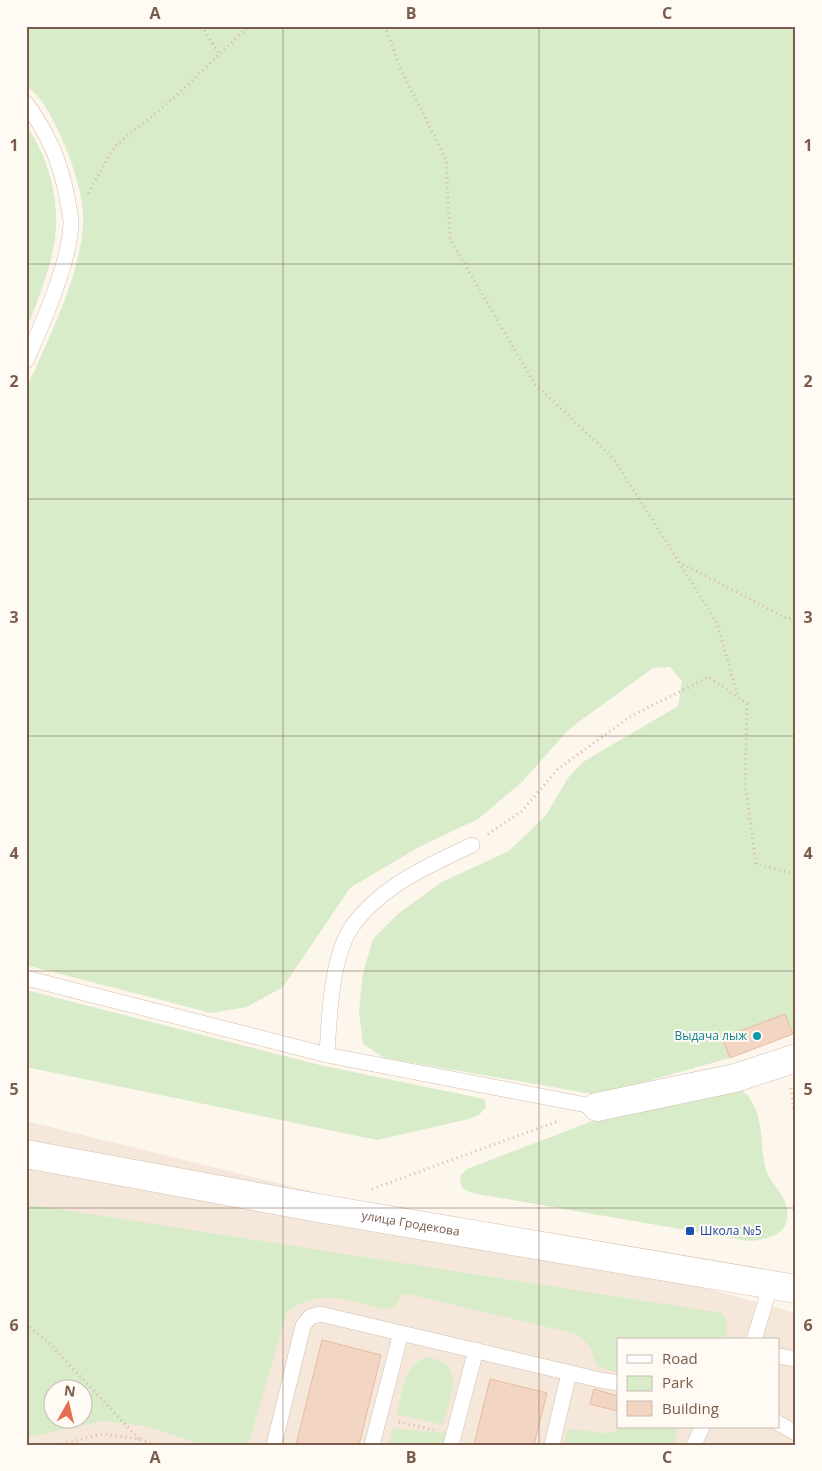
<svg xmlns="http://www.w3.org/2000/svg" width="822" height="1471" viewBox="0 0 822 1471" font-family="'Open Sans',sans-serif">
<rect width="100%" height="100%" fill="#fdf6ec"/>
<!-- residential -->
<path fill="#f5e8da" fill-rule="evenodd" d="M26,1121L724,1293L796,1313V1445H26ZM618,1340H778V1427H618ZM52,1388H82V1418H52Z"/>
<!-- green -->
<g fill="#d8ecc9" fill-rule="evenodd">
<path d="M26,26H796V1032L730,1058L598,1095L385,1058L363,1044L359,1011L363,973L373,939L399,913L442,882L509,851L546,815L568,778L583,762L678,706L682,681L670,667L653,668L569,729L522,782L478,819L419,847L350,888L283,987L247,1007L211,1013L26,965V389C47,343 81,274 83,224C85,197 72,163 62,139C54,121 43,97 26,86Z"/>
<path d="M26,126C49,156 60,202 55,239C52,263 36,307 26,330Z"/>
<path d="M26,990L324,1066L475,1097L485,1100L486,1107L479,1115L469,1119L377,1140L26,1067Z"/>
<path d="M743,1091C765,1111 759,1138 765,1166C768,1181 780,1189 785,1202C795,1231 773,1240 749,1241L472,1193C462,1189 460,1187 460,1176L467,1169L603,1117L729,1092Z"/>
<path d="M26,1204L722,1313C728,1321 728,1330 725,1340H618V1373L597,1366L590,1347L577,1334L408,1294L401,1296L395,1307L386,1309C349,1302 320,1286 287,1312L250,1438L245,1445H205L144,1426L103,1421L26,1438ZM82,1388V1418H52V1388Z"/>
<path d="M427,1357C468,1363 450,1398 443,1425L397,1414C402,1392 403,1365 427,1357Z"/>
<path d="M621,1427H678L674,1445H562L568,1430C586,1427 605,1440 621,1427Z"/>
<path d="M393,1428L453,1434L447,1445H389Z"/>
</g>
<!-- building -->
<g fill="#f3d5c3" stroke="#e6bba3">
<path d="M785,1014L793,1034L730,1058L722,1038Z"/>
<path d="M322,1340L381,1355L359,1445H296Z"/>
<path d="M490,1379L547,1393L534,1445H474Z"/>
<path d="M594,1389L618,1396L617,1411L590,1404Z"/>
</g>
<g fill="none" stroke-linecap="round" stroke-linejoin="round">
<defs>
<g id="service">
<path d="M26,103C48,134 60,160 67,197C68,205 71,215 71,223C70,262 42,325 26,361"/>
<path d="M26,978L327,1055L597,1107"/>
<path d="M327,1055C329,1019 331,959 351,928C379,887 429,865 472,845"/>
<path d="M754,1340L771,1284"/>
<path d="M778,1356L796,1359"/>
<path d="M778,1423L796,1433"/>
<path d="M274,1445L303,1326L310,1317L320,1314L600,1380L618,1383"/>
<path d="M372,1445L401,1333"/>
<path d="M451,1445L476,1350"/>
<path d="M552,1445L569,1373"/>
<path d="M694,1445L702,1427"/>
</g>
<path id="minor" d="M597,1107L735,1078L796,1058"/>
<g id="secondary">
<path id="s1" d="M26,1154L318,1208L796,1289"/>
</g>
</defs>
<!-- service casing -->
<use href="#service" stroke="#d1beb0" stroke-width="16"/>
<!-- minor casing -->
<use href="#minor" stroke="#d1beb0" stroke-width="29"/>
<!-- secondary casing -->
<use href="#secondary" stroke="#d6c0b0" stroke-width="29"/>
<!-- path -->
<g stroke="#d9b8a5" stroke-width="3" stroke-dasharray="1 4" stroke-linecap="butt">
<path d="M202,26L219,54"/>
<path d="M385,26L400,68L446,159L450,239L534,383L614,459L679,562L788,619L796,616"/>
<path d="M88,193L114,147L175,97L249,26"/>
<path d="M679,562L717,623L738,697"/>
<path d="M488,834L522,811L558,769L631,716L709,677L747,704L745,783L756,864L796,874"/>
<path d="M791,1088L796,1128"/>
<path d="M372,1189L558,1121"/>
<path d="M26,1324L50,1344L139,1439"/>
<path d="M399,1422L434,1430"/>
<path d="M57,1445L103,1434L139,1439L157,1445"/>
</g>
<!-- service -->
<use href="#service" stroke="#fff" stroke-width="15"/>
<!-- minor -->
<use href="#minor" stroke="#fff" stroke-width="28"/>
<!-- secondary -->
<use href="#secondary" stroke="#fff" stroke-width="28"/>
</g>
<!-- grid -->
<path fill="none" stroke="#7a5c4d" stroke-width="1" stroke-opacity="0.55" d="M283,26V1445M539,26V1445M26,264H796M26,499H796M26,736H796M26,971H796M26,1208H796"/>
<!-- markers -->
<circle fill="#0f9aa8" stroke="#fffaf3" stroke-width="2" cx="757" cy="1036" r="5"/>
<rect fill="#1a4fb4" stroke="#fffaf3" stroke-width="2" x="685" y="1226" width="10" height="10" rx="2.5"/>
<g text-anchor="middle" stroke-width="4" stroke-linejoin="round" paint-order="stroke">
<!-- culture labels -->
<g font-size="12" fill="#0d838f" stroke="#fffaf3" text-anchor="end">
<text x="747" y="1040">Выдача лыж</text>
</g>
<!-- street labels -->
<g font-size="12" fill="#7a5c4d" stroke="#fffaf3">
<text dy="4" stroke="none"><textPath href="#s1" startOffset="391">улица Гродекова</textPath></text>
</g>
<!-- transit labels -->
<g font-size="12" fill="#164399" stroke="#fffaf3" text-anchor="start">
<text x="700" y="1235">Школа №5</text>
</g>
</g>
<!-- border -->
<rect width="822" height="1471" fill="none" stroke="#fffaf3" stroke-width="55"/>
<!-- legend -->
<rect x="617" y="1338" width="162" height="90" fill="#fffaf3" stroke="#cabbb1"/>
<rect x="627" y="1355" width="25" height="8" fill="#ffffff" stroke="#cabbb1"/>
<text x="662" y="1364" font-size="15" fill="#7a5c4d">Road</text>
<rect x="627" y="1376" width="25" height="15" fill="#d8ecc9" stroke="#cabbb1"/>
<text x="662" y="1388" font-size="15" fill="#7a5c4d">Park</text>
<rect x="627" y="1401" width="25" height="15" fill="#f3d5c3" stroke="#cabbb1"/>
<text x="662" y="1414" font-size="15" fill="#7a5c4d">Building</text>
<!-- north arrow -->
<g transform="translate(68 1404) rotate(8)"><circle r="24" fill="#fffaf3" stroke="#cabbb1"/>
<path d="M0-4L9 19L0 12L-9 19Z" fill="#e76f51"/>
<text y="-8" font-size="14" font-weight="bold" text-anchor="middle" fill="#7a5c4d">N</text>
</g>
<rect x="28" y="28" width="766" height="1416" fill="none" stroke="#7a5c4d" stroke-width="2"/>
<g font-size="16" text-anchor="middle" font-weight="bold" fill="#7a5c4d">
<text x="155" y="19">A</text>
<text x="411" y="19">B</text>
<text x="667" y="19">C</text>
<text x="14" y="151">1</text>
<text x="808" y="151">1</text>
<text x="14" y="387">2</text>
<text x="808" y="387">2</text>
<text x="14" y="623">3</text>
<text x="808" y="623">3</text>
<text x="14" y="859">4</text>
<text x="808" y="859">4</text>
<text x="14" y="1095">5</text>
<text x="808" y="1095">5</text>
<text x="14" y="1331">6</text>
<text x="808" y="1331">6</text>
<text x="155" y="1463">A</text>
<text x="411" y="1463">B</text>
<text x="667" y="1463">C</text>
</g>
</svg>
